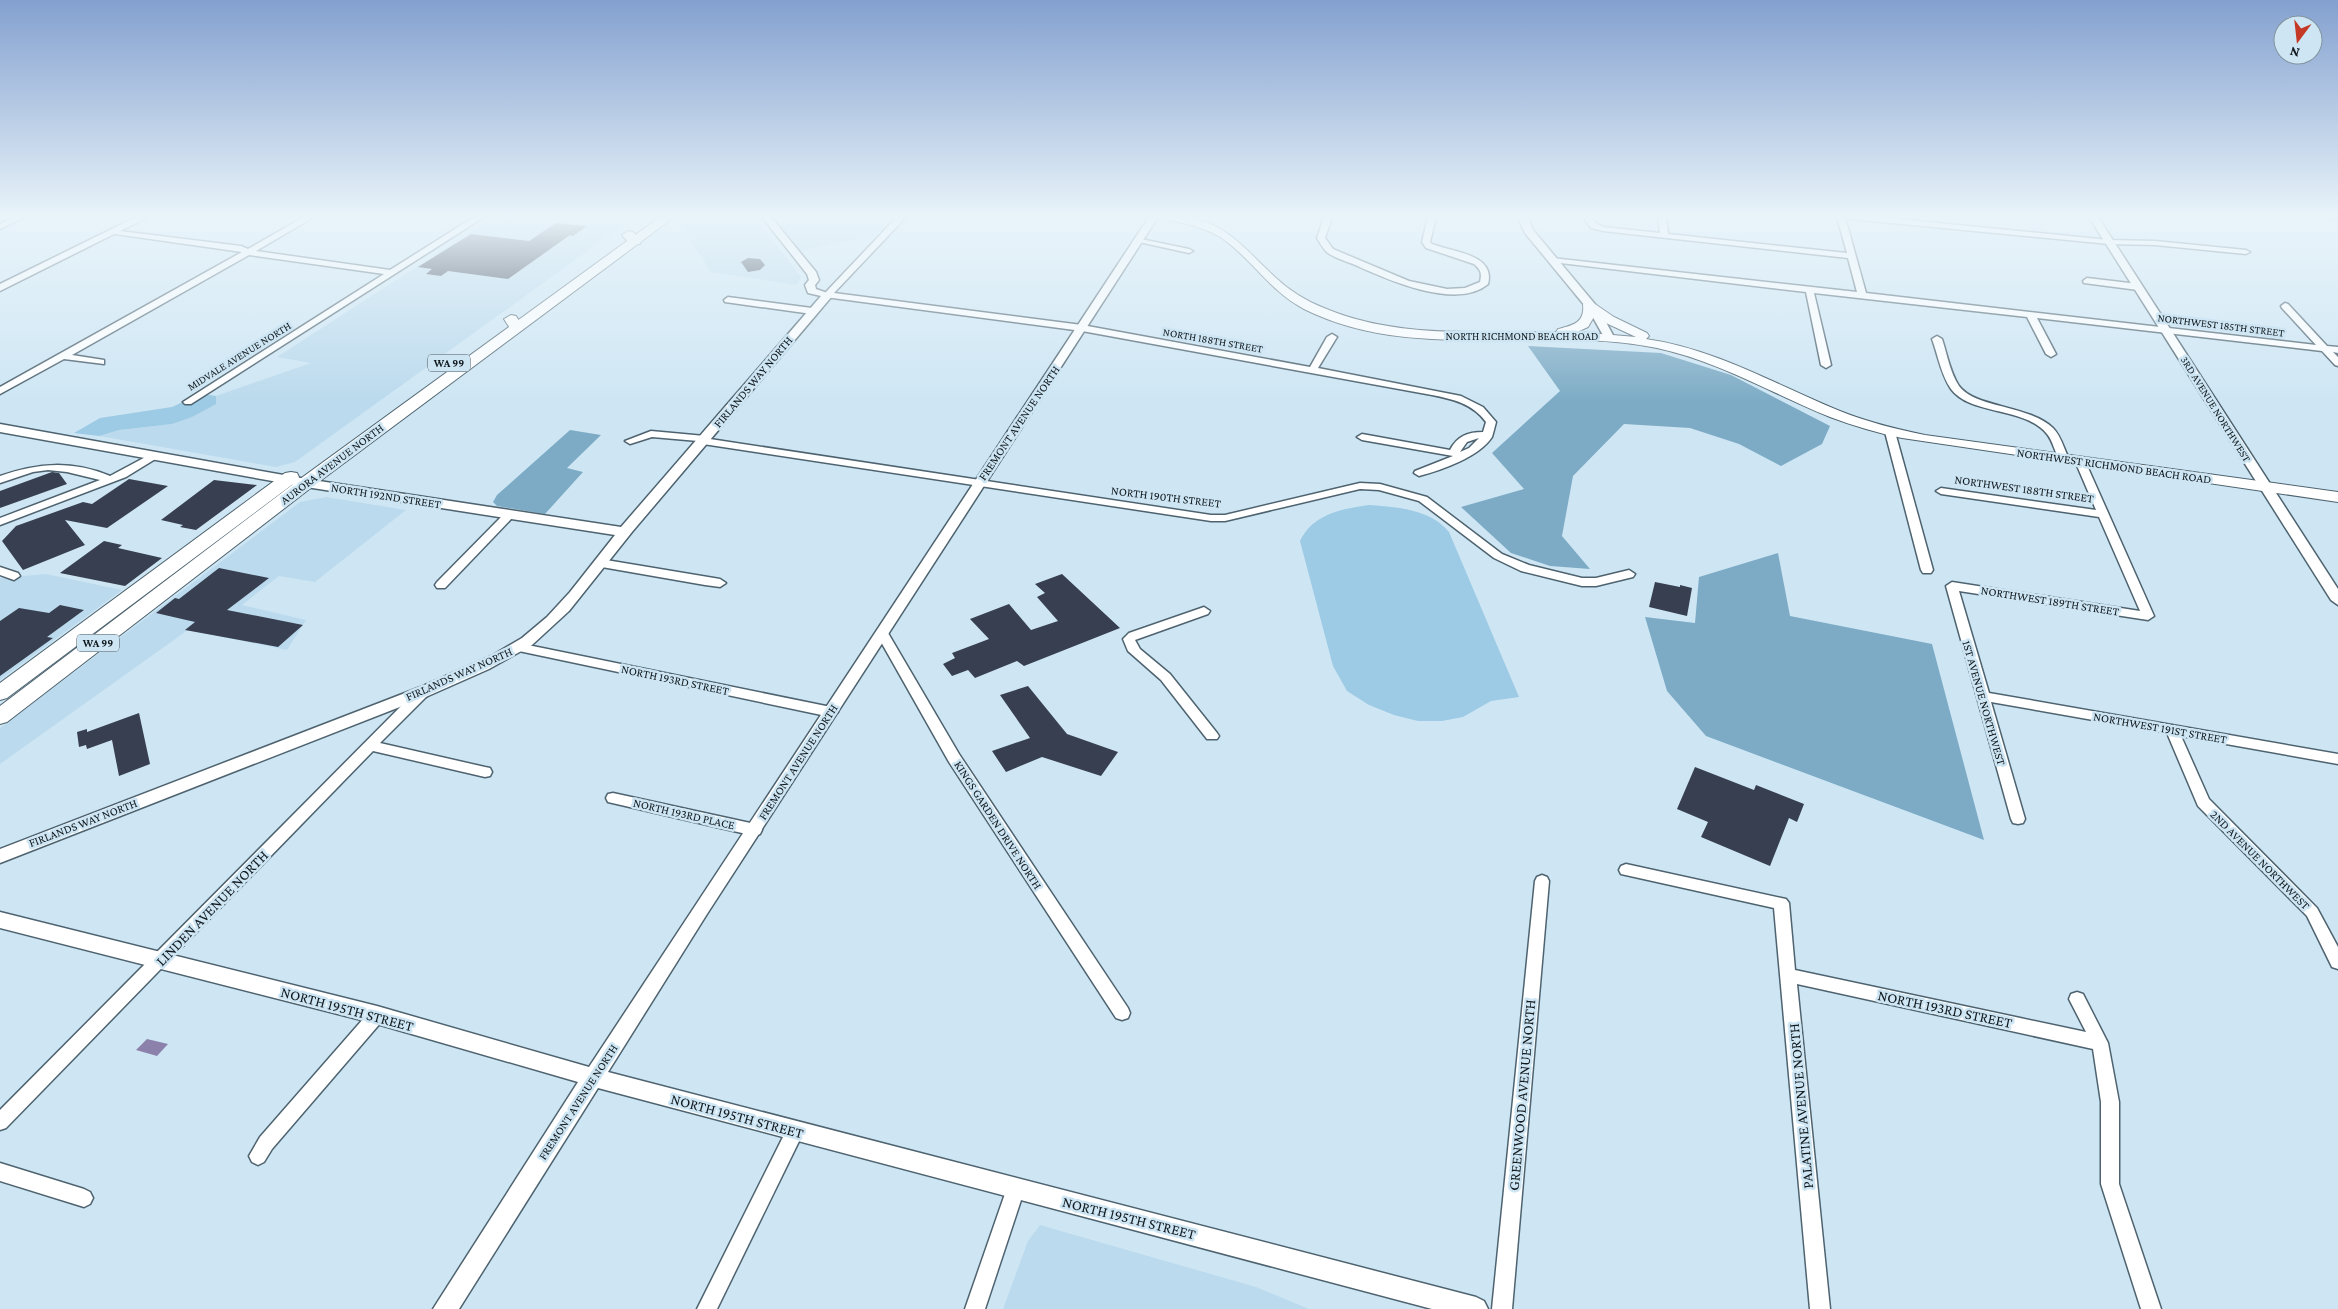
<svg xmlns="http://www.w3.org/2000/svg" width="2338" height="1309" viewBox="0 0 2338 1309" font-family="'Crimson Pro',serif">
<rect width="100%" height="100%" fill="#cee6f4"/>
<!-- built -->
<g fill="#bbdaed">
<path d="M494,217H635L295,462L276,467L99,436L119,430L172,424L216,404V396L311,363L277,357Z"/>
<path d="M683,217H754L801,277L797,285L711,272L678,221Z"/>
<path d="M774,217H892L874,236L800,251Z"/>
<path d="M326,497L406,510L315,582L279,576L242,605L306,620L287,650L188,630L0,764V728L300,502Z"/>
<path d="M46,574L122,590L0,680V578Z"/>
<path d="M1040,1225L1256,1287L1309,1309H1003L1028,1241Z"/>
</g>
<!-- green -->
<g fill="#9dcae4">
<path d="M204,394L216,396V404L192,417L172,424L119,430L99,436L74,433L100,418L172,407L185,401L196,400Z"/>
<path d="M1369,505C1397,507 1430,509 1449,532L1519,697L1491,701L1463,717L1442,721H1418L1394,715L1369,705L1347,691L1333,666L1300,541C1313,514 1341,509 1369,505Z"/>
</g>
<!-- forest -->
<g fill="#7dabc5">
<path d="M1528,346L1661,353L1731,375L1830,426L1822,444L1781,466L1739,444L1690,428L1624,424L1573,476L1562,536L1590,569L1550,566L1511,553L1461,507L1524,489L1492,453L1560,391Z"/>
<path d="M570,430L601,435L567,468L583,472L545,514L497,506L493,502L497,495Z"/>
<path d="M1778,553L1790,616L1932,644L1984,840L1706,736L1667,691L1645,617L1695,623L1699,577Z"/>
</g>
<!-- water -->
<path fill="#8c81aa" d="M147,1039L168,1044L157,1056L136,1050Z"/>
<!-- building -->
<g fill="#373f50">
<path d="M556,223L587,226L573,236L570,235L508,279L448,271L441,276L426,274L432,269L418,267L471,234L529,241Z"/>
<path d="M748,258L760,259L765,265L760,270L748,272L741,262Z"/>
<path d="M52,472L59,473L67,484L0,508V491Z"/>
<path d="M129,479L168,486L107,528L65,520L85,545L23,570L2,541L16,526L83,502L92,504Z"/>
<path d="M214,480L257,485L196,530L180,527L183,525L161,520Z"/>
<path d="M104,541L122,545L118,548L162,558L125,586L60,573Z"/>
<path d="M219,568L269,578L227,610L303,625L278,647L185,630L195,622L156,613L175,598L179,599Z"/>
<path d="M1062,574L1120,628L1024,666L1017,661L975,678L968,670L952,676L943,664L955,658L952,653L989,639L970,619L1009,604L1031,630L1058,621L1037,597L1045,593L1035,584Z"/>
<path d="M1655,582L1680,587V585L1692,588L1687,616L1649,607Z"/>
<path d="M60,605L84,610L47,637L53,638L0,676V621L19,608L49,613Z"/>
<path d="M1028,686L1067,734L1118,752L1101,776L1042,757L1006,772L992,751L1030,738L1000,695Z"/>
<path d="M139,713L150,764L119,776L112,740L87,749L86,745L79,747L77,732L87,729V732Z"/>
<path d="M1695,767L1754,790L1756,785L1804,804L1797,822L1789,818L1770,866L1701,837L1708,822L1677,809Z"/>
</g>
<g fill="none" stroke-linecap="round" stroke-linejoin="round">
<defs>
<g id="minor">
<path d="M14,217H25L0,229V224Z"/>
<path d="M304,217H314L256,251L390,270L474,217H484L191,404H185L183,402L384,274L249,255L72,355L104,360V364L64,359L0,394V387L242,252L115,234H112V230L241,246L248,249Z"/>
<path d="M897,217H906L834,293L1082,325L1310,367L1327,337L1332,334L1337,337L1318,368L1461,396L1483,407L1496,422C1495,426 1493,434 1492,437C1479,457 1442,470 1419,476L1414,473L1415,471L1453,456L1362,440L1357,437L1362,434L1450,450C1457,436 1468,432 1483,432L1486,422C1473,404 1453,399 1432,395L1082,331L825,297V293ZM1479,438L1469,448L1460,452L1467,442Z"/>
<path d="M1324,217H1332L1325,238L1333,249L1409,281L1447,289L1465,288L1480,282C1482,273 1481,270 1474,264L1426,248L1422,242L1428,217H1436L1430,242L1432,244C1452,252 1496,254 1488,284C1456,311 1386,279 1353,264C1345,261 1335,258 1328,253C1324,250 1320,243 1317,238Z"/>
<path d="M1583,217H1591L1597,224L1604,227L1660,233L1658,217H1666L1668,234L1847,253L1837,217H1845L1866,293L2316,345L2282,308L2281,306L2285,303L2288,304L2327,346L2338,347V353L2333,352L2338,357V366L2335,365L2322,351L2037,318L2056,354L2051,357L2046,354L2027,317L1814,293L1831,365L1826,368L1821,365L1806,292L1552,262L1548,260L1552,258L1857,292L1848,258L1603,231L1591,228Z"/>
<path d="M1846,217H1877L2109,240L2155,241L2246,250L2250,252L2246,254L2155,245L2109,244L1850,219Z"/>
<path d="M2325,217H2338V220Z"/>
<path d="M1136,238L1189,249L1193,251L1189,253L1139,242L1135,240Z"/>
<path d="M2087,278L2138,284L2142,287L2138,290L2084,283L2083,281Z"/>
<path d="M728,297L812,308L816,311L812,314L725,302L724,300Z"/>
<path d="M1937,336L1942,339C1947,354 1950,373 1959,386C1975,408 2029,405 2053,428C2061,436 2064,449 2069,459L2068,461H2060C2055,453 2053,441 2047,434C2024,406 1971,416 1951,389C1941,375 1938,355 1932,339Z"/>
<path d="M1890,429L1895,432L1933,570L1931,573H1923L1921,570L1885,432Z"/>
<path d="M651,431L705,436L710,439L1211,515H1225L1360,483L1380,484L1427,497L1502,554L1529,565L1582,578H1596L1629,570L1635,574L1633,577L1596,586H1582L1521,571L1494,558L1419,501L1379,490L1360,489L1225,521H1211L703,444L698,441L652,437L630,444L625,441Z"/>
<path d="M153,453L157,454V458L126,477L0,525V518L100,480L67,472L48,470L33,472L0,483V476C38,463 71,460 110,476Z"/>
<path d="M2080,458L2085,461L2154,616L2148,620L1959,591L1989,693L2338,754V764L2181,736L2209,799L2317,908L2338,947V969L2332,967L2307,916L2198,806L2167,733L1991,702L2025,819L2023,823L2018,824L2013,823L2011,819L1946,586L1952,582L2140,611L2099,517L1941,494L1936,491L1941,488L2096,510L2075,461Z"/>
<path d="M509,512L514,515L513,517L445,588H437L435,585L437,582L505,513Z"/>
<path d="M600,559L720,579L726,583L720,587L705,585L596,566L594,563Z"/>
<path d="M0,567L18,573L20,576L14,580L0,575Z"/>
<path d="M1204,607L1210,611L1208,614L1135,640L1140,649L1170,674L1217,733L1219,736L1217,739H1207L1161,680L1128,651L1123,639L1129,633Z"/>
<path d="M882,629L888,633L959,754L1128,1008L1130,1013L1128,1018L1122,1020L1116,1018L949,762L876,633Z"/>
<path d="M518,643L831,707L838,712L831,717L514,650L512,647L514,644Z"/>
<path d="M423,688L429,692L428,695L380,743L485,767L490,768L492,772L490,776L485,777L373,751L6,1128L0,1130V1110L418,689Z"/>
<path d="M613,793L755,824L760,826L762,830L760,834L755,836L608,802L606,798L608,794Z"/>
<path d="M1626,864L1786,899L1789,903L1795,970L2086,1032L2069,999L2071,994L2077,992L2083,994L2108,1043L2119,1102V1184L2161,1309H2141L2101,1184V1102L2093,1049L1797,984L1830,1309H1810L1774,908L1621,874L1619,870L1621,866Z"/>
<path d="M1542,875L1547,877L1549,881L1512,1309H1492L1535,881L1537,877Z"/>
<path d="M377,1008L383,1010L385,1015L383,1020L272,1149L264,1162L258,1165L252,1162L249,1156L260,1137L371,1010Z"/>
<path d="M795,1123L801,1125L804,1131L717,1309H697L789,1125Z"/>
<path d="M0,1163L84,1189L90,1192L93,1198L90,1204L84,1207L0,1181Z"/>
<path d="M1016,1179L1022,1182L1025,1188L985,1309H965L1007,1188L1010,1182Z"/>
</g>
<g id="tertiary">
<path d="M136,217H148L0,291V284Z"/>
<path d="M762,217H771L816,272L819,280L815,285L816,289L833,295L632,532L569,611L532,645L489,669L428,696L0,863V849L418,688L493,655L522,638L547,617L570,592L615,535L306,487L0,432V424L306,479L621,527L821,296L808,293L805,285L809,280L807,274Z"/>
<path d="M1149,217H1158L707,914L608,1072L1476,1297L1484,1301L1488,1309H1432L598,1088L459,1309H433L578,1082L377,1024L0,928V912L377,1006L589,1067Z"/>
<path d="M1518,217H1528L1533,230L1599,309L1614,337L1613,339H1605L1590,312L1525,233Z"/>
<path d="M2089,217H2098L2338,589V605L2331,600Z"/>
</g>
<path id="secondary" d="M1165,217C1172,217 1180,216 1187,217C1228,223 1248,253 1276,278C1290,291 1306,301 1324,308C1397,339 1479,331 1556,332L1558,329C1573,325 1585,323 1583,304L1589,300L1614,317L1647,333L1649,336L1646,339C1716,349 1776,385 1840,411C1867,422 1896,429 1925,435L2338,492V502L1902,438C1878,433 1854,426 1830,417C1773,394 1718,361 1657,348C1542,324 1414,364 1304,309C1268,290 1252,258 1220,237C1210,231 1199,227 1187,224C1180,222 1170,222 1165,217ZM1595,315L1606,323L1636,337L1577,332L1588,327Z"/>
<g id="primary">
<path d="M628,231L633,232L641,241L640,244H630L622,235Z"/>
<path d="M511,315L516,316L523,327L521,330H511L504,319Z"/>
</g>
<g id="trunk">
<path d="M660,217H674L312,487L7,722L0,724V706L300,479Z"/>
<path d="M291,472L297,473L299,477L297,481L7,698L0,700V683L285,473Z"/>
</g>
</defs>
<!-- minor casing -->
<use href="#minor" stroke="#4e636f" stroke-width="3"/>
<!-- tertiary casing -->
<use href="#tertiary" stroke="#4e636f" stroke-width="3"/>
<!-- secondary casing -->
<use href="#secondary" stroke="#4e636f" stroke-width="2"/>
<!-- primary casing -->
<use href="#primary" stroke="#4e636f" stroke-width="2"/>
<!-- trunk casing -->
<use href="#trunk" stroke="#4e636f" stroke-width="2"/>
<!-- minor -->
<use href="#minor" fill="#fff" fill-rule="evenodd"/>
<!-- tertiary -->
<use href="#tertiary" fill="#fff" fill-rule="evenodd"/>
<!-- secondary -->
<use href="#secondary" fill="#fff" fill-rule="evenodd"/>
<!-- primary -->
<use href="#primary" fill="#fff" fill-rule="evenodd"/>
<!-- trunk -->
<use href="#trunk" fill="#fff" fill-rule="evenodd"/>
</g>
<!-- sky -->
<linearGradient id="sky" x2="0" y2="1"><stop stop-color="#83a0cf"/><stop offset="0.54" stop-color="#e9f4fa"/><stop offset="1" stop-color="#e9f4fa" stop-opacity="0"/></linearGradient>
<rect width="2338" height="401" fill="url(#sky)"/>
<g text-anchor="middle" stroke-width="5" stroke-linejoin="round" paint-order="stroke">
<!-- far-street labels -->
<g font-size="11" fill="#11191e" stroke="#cee6f4">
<text transform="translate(2221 325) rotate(7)" y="4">NORTHWEST 185TH STREET</text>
<text x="1522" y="340">NORTH RICHMOND BEACH ROAD</text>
<text transform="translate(1213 340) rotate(10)" y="4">NORTH 188TH STREET</text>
<text transform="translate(239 356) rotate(-32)" y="4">MIDVALE AVENUE NORTH</text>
<text transform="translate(2216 409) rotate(58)" y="4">3RD AVENUE NORTHWEST</text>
</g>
<!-- shield labels -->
<g fill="#cee6f4" stroke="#4a565e" stroke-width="1">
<rect x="428" y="354.5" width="42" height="17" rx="4"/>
<rect x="77" y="634.5" width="42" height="17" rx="4"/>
</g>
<g font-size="11" font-weight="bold" fill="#11191e">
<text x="449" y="367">WA 99</text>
<text x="98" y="647">WA 99</text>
</g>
<!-- street labels -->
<g font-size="12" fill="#11191e" stroke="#cee6f4">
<text transform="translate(753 382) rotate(-50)" y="4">FIRLANDS WAY NORTH</text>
<text transform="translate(1019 423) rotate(-56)" y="4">FREMONT AVENUE NORTH</text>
<text transform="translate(332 464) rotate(-37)" y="4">AURORA AVENUE NORTH</text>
<text transform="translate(2114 466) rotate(8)" y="4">NORTHWEST RICHMOND BEACH ROAD</text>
<text transform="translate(2024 489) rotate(8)" y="4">NORTHWEST 188TH STREET</text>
<text transform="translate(386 496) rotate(9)" y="4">NORTH 192ND STREET</text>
<text transform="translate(1166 497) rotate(7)" y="4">NORTH 190TH STREET</text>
<text transform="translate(2050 601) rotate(9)" y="4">NORTHWEST 189TH STREET</text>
<text transform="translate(459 674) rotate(-24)" y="4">FIRLANDS WAY NORTH</text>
<text transform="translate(675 680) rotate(12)" y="4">NORTH 193RD STREET</text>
<text transform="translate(1984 703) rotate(74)" y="4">1ST AVENUE NORTHWEST</text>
<text transform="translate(2160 728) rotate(10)" y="4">NORTHWEST 191ST STREET</text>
<text transform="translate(798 762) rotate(-57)" y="4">FREMONT AVENUE NORTH</text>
<text transform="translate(684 814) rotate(13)" y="4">NORTH 193RD PLACE</text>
<text transform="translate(83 823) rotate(-21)" y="4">FIRLANDS WAY NORTH</text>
<text transform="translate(998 825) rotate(57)" y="4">KINGS GARDEN DRIVE NORTH</text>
<text transform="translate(2260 860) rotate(45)" y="4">2ND AVENUE NORTHWEST</text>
<text transform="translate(578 1102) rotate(-57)" y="4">FREMONT AVENUE NORTH</text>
</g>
<!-- near-street labels -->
<g font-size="15" fill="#11191e" stroke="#cee6f4">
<text transform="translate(212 908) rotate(-46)" y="5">LINDEN AVENUE NORTH</text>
<text transform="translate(347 1009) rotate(15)" y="5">NORTH 195TH STREET</text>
<text transform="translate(1945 1009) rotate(12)" y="5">NORTH 193RD STREET</text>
<text transform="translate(1522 1095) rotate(-85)" y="5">GREENWOOD AVENUE NORTH</text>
<text transform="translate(1801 1106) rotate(-95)" y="5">PALATINE AVENUE NORTH</text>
<text transform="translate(737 1116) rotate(15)" y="5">NORTH 195TH STREET</text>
<text transform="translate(1129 1218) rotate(14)" y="5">NORTH 195TH STREET</text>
</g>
</g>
<!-- north arrow -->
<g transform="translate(2298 40) rotate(195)"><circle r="24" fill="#cee6f4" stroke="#82949e"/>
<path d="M0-4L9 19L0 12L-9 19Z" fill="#c43825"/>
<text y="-8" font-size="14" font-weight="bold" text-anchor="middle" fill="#11191e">N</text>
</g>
</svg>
